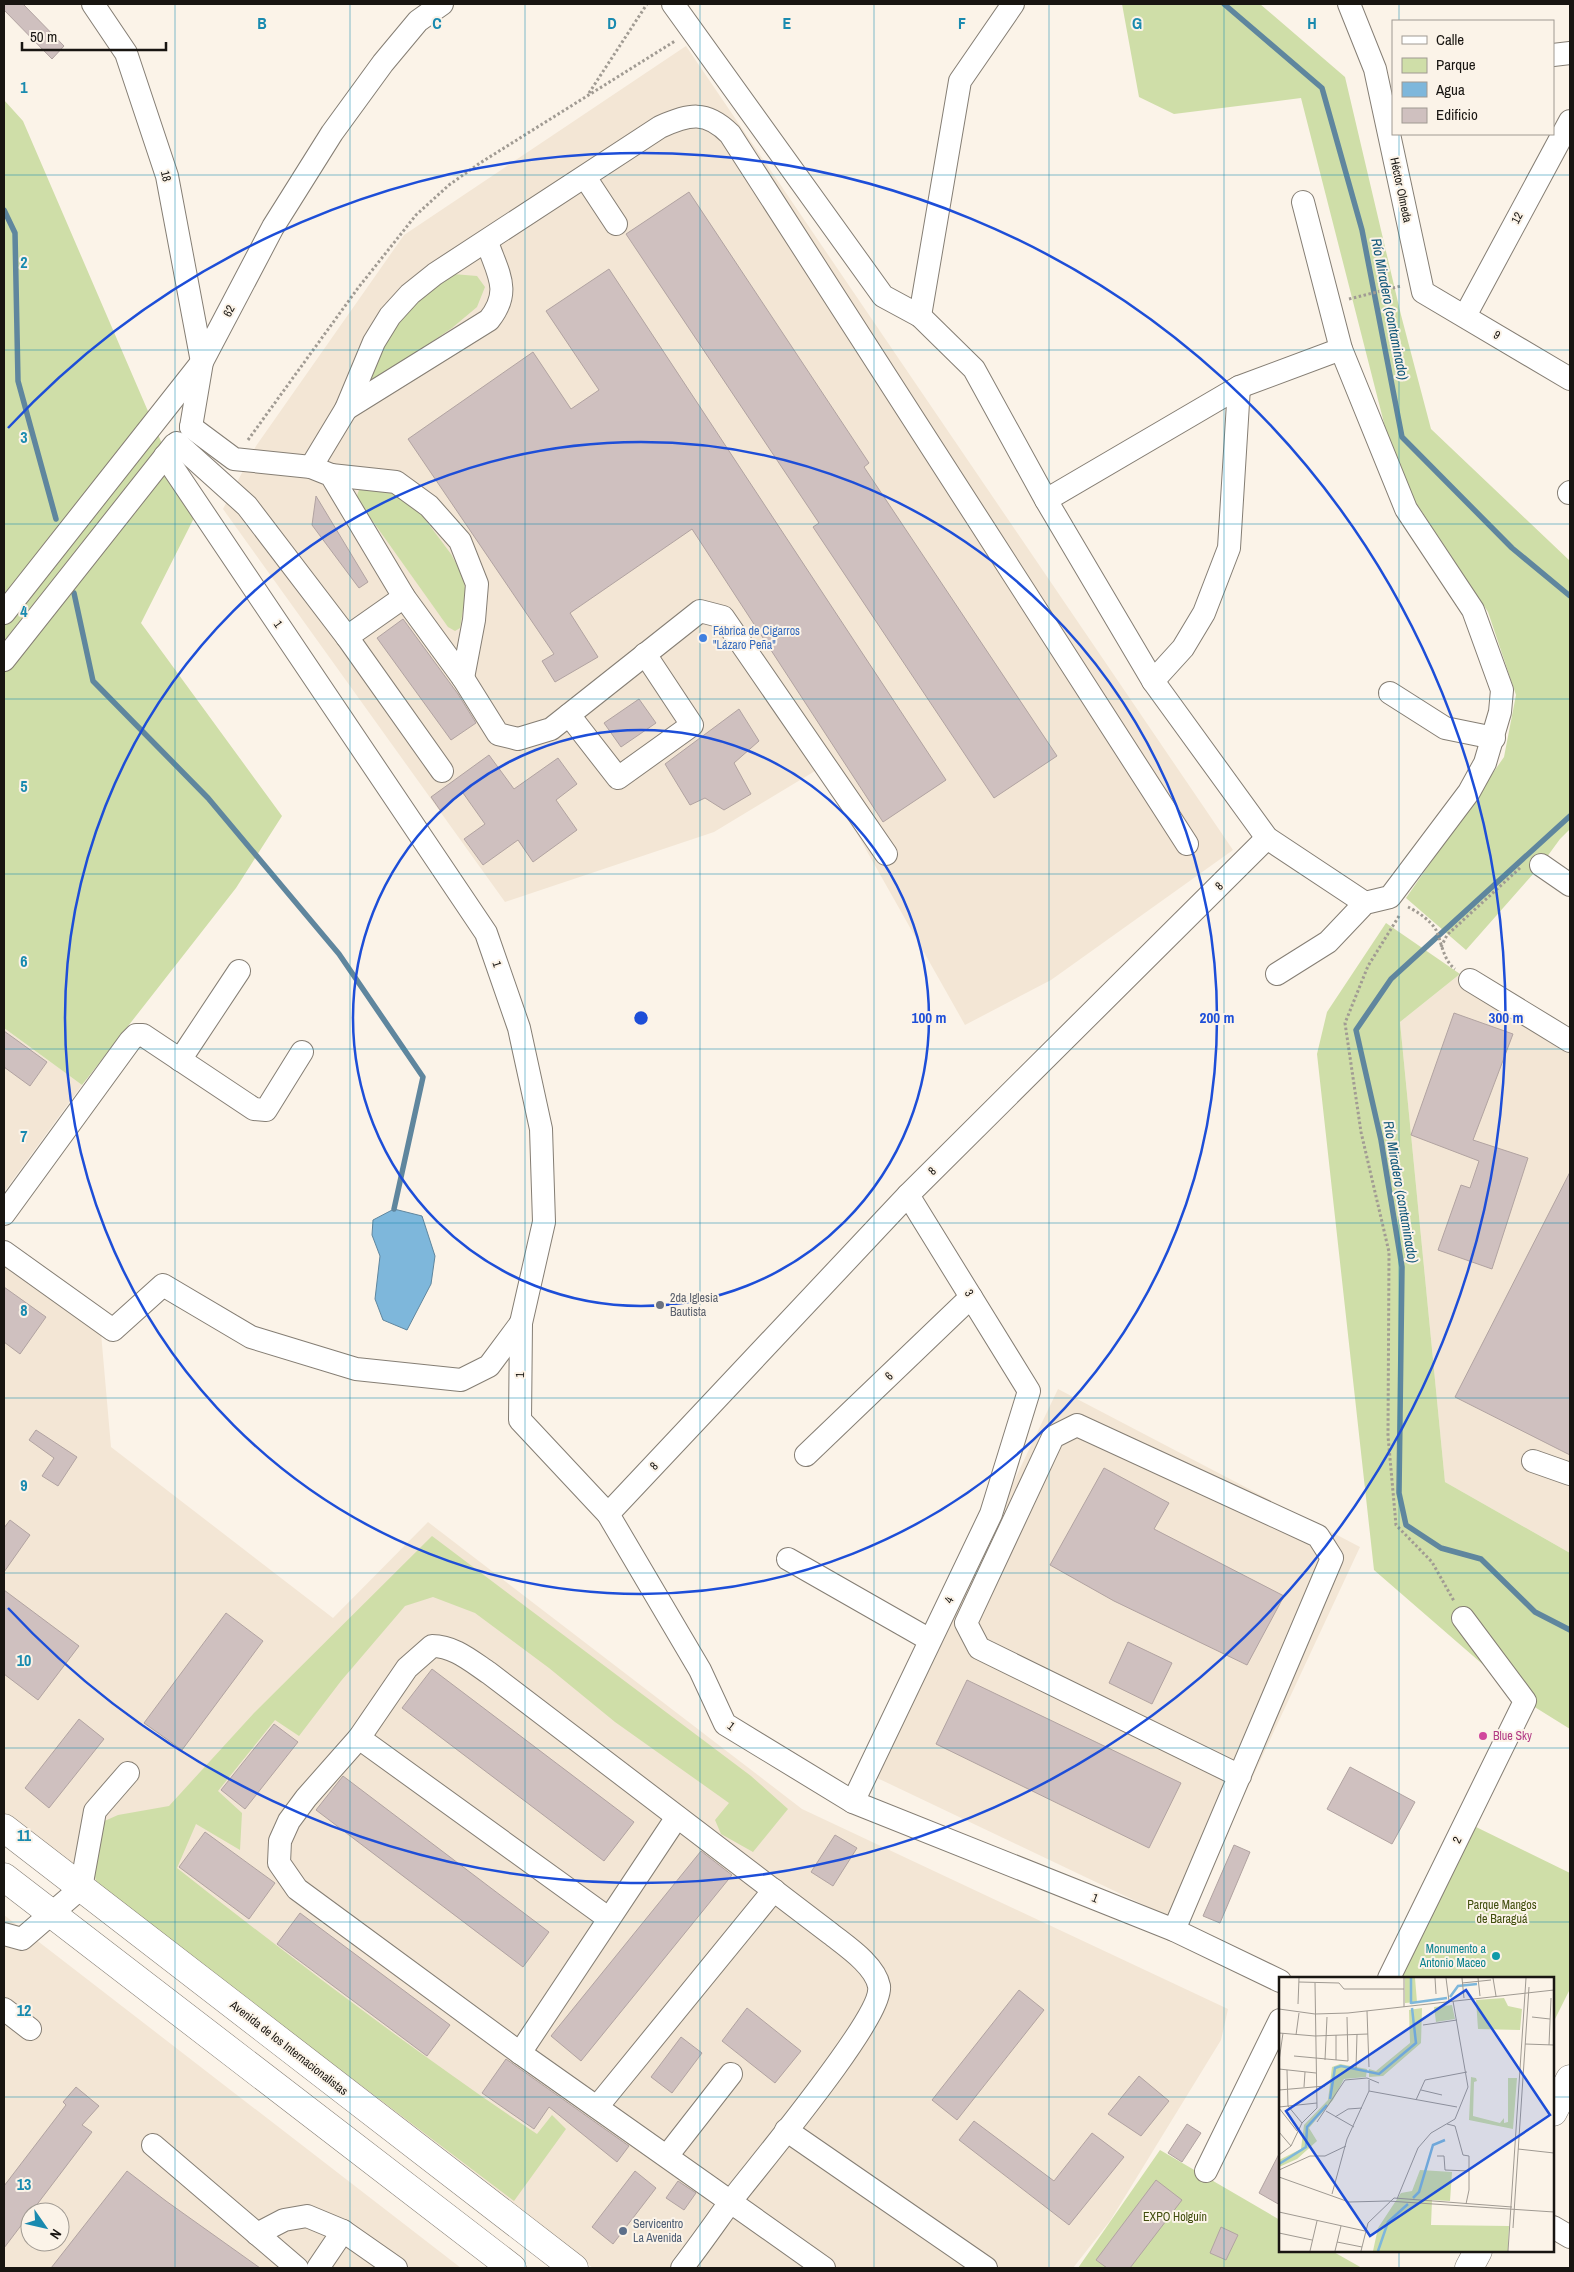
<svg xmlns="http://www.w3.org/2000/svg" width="1574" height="2272" viewBox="0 0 1574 2272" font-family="'Archivo Narrow',sans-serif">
<rect width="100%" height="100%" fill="#fbf3e8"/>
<!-- built -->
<g fill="#f3e6d5" fill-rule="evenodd">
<path d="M686,46L1233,850L1051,980L965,1025L820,768L714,832L505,902L223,509L256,446L404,235Z"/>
<path d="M1460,974L1570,1048V1553L1445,1482L1400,1022Z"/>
<path d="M4,1028L82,1085L4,1192Z"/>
<path d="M4,1258L101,1333L111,1447L333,1618L428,1522L802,1809L1228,2009L1221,2040L1110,2221L1073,2268H593L495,2197L4,1818Z"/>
<path d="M1058,1389L1360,1547L1184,1924L873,1776Z"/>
<path d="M4,1915L461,2268H4ZM30,2212H60V2242H30Z"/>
</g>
<!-- green -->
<g fill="#cfdea8">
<path d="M1122,4H1260L1345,77L1401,315L1431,429L1570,561V829L1560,839L1541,865L1466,950L1406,898L1504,757L1516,695L1488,612L1397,474L1301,98L1174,114L1139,97Z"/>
<path d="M4,100L23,121L194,518L141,623L282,816L236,888L82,1085L4,1028Z"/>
<path d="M453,274L477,276L485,287L477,307L452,328L357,393L395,324L421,299Z"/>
<path d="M369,483L410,499L451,554L463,576L466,594L460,628L455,631L448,627L357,499C357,490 361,486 369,483Z"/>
<path d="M1386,923L1460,974L1400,1022L1445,1482L1570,1553V1729L1525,1701L1374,1570L1317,1054L1327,1012Z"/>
<path d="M432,1536L751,1776L788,1809L753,1852L721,1834L715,1820L729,1803L615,1722L549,1668L475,1613L433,1597L405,1606L341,1681L299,1736L275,1720L218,1791L242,1813L240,1850L196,1824L177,1868C294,1960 413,2051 537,2134L552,2115L566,2129L514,2201L107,1893L96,1881L92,1862L100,1823L118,1815L169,1806L254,1713Z"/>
<path d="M1472,1825L1570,1873V1989L1553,2023V1978H1398Z"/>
<path d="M1160,2150L1280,2220V2251H1332L1362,2268H1078Z"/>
</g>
<!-- water -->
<path fill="#7eb7db" stroke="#5f869e" d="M394,1209L422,1216L435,1256L431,1284L407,1330L383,1320L375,1299L380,1256L372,1235L373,1220Z"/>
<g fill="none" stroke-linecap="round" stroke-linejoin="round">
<!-- stream -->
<g stroke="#5f869e" stroke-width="5.5">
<path d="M1224,4L1322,88L1362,230L1402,437L1512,548L1570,596"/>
<path d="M4,210L15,233L18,381L56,519"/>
<path d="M74,593L93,681L208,798L339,954L423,1077L394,1209"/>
<path d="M1570,816L1391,979L1356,1030L1381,1140L1402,1267L1399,1493L1406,1525L1441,1548L1481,1559L1535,1612L1570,1630"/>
</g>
</g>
<!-- building -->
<g fill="#cfc0bf" stroke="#b1a3a1">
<path d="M4,4H23L64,46L52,59L4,10Z"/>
<path d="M689,192L869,463L864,467L1057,756L994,798L813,527L819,523L626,234Z"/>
<path d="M609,269L946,780L883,822L692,529L570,613L598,657L555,682L542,661L554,654L408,439L533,352L571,409L599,390L546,311Z"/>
<path d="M316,496L368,582L359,588L312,525Z"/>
<path d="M403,619L458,694L476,723L451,740L377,638Z"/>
<path d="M639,699L656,723L621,747L604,723Z"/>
<path d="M739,709L759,741L734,763L751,794L724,810L705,798L690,805L665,764Z"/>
<path d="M489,755L514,789L558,758L577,784L556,800L577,830L533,862L518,840L483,865L464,839L485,824L463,793L440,810L431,797Z"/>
<path d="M1454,1013L1513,1034L1473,1140L1528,1158L1492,1269L1438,1250L1461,1185L1470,1188L1479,1161L1411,1135Z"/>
<path d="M4,1031L47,1062L30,1086L4,1067Z"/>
<path d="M1570,1172V1455L1455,1397Z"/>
<path d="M4,1287L46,1317L20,1354L4,1342Z"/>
<path d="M36,1430L77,1457L58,1486L42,1476L54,1458L29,1440Z"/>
<path d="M1104,1468L1169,1503L1154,1529L1284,1596L1247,1665L1114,1601L1050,1565Z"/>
<path d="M10,1520L30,1535L4,1572V1528Z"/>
<path d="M4,1590L79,1646L38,1700L4,1674Z"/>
<path d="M226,1613L263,1641L182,1750L144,1723Z"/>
<path d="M1128,1642L1172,1663L1152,1704L1109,1683Z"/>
<path d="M432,1669L634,1822L604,1861L402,1708Z"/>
<path d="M967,1680L1181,1783L1149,1848L936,1744Z"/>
<path d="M79,1719L104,1739L49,1808L25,1788Z"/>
<path d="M274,1724L298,1742L245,1809L221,1790Z"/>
<path d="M1350,1767L1415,1802L1392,1844L1327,1809Z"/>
<path d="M343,1776L549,1932L523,1967L316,1810Z"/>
<path d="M205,1832L275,1883L249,1919L179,1867Z"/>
<path d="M835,1835L857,1848L833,1886L811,1872Z"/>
<path d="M1234,1845L1250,1852L1220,1923L1203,1916Z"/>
<path d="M701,1851L732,1875L581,2061L551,2036Z"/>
<path d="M300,1913L450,2025L427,2056L277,1944Z"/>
<path d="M1019,1990L1044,2010L957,2120L932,2100Z"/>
<path d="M747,2008L801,2051L775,2083L722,2041Z"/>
<path d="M681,2037L702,2053L672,2093L651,2077Z"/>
<path d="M506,2059L629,2146L617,2162L549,2107L534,2129L482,2093Z"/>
<path d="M1139,2076L1169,2101L1141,2136L1108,2114Z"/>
<path d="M76,2087L99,2106L82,2125L92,2132L4,2248V2186L66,2105L63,2102Z"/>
<path d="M974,2121L1054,2181L1092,2133L1124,2157L1069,2225L959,2140Z"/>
<path d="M1187,2124L1201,2133L1182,2162L1168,2153Z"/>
<path d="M1280,2152V2205L1259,2193Z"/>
<path d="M127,2171L166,2201L260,2268H51Z"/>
<path d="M635,2171L656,2188L613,2244L592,2227Z"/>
<path d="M1156,2180L1182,2200L1130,2268H1107L1096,2260Z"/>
<path d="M678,2181L696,2193L684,2210L666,2198Z"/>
<path d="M1221,2227L1238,2235L1226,2260L1210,2253Z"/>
</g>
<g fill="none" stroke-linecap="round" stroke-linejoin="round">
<defs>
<g id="minor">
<path d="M93,4L126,53L167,176L202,362L191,427"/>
<path d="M673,4L883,296L920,316L974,369L1046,500L1153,681L1267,838L1365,903"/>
<path d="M1349,4L1375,69L1423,292L1570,379"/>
<path d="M1553,55L1570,53"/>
<path d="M585,177L616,224"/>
<path d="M920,316L960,81L1013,4"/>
<path d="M1465,316L1570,121"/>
<path d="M346,409L489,320C512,291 498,274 487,242"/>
<path d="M191,427L234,459L311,467L331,475L404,597L463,678L498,734L518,739L551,729L700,611L723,617L886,854"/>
<path d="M177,443L247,506L347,637L442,771"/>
<path d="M165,456L486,933L519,1028L541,1129L544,1222L521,1323L520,1420L608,1514L700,1670L725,1724L853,1802L1174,1930L1280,1981"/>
<path d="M311,467L346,409L374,342L390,316L410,294L435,274L660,127C689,114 706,110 730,134L1187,844"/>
<path d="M331,475L396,482L429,506L460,541L477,584L474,620L463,678"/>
<path d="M1569,493L1570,492"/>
<path d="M1046,500L1239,387L1341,349"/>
<path d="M4,613L202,362L273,227L332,133L383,63L418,21L442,4"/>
<path d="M347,637L404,597"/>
<path d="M4,660L174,445"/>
<path d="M1153,681L1183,648L1204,613L1229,548L1239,387"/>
<path d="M1390,693L1445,728L1494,738"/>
<path d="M569,715L618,778L692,725L645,654"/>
<path d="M1541,865L1570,885"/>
<path d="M1277,974L1328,942L1365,903L1390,897L1469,792L1485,763L1500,712L1502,690L1473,610L1406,509L1341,349L1303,202"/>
<path d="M1470,980L1570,1041"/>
<path d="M180,1060L239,971"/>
<path d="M4,1214L130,1041L136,1035H143L254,1109L266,1110L302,1052"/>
<path d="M4,1252L113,1330L163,1285L251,1337L356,1369L461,1380L489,1366L521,1323"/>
<path d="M806,1455L971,1297"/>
<path d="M1533,1461L1570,1474"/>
<path d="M608,1514L908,1195L1267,838"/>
<path d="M788,1559L930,1640"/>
<path d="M359,1738L608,1918"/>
<path d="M853,1802L991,1514L1029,1391L908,1195"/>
<path d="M1174,1930L1332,1558L1318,1536L1077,1425L1053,1437L966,1623L979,1648L1240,1776"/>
<path d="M4,1934L22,1939L81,1888L95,1811L128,1773"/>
<path d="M1389,1978L1525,1701L1463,1618"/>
<path d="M4,2009L30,2029"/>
<path d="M520,2053L677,1817"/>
<path d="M597,2107L774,1890"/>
<path d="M786,2130L986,2268"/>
<path d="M153,2145L297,2268"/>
<path d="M667,2156L731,2074"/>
<path d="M1206,2171L1280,2020"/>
<path d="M1553,2227L1570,2237"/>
<path d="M257,2234L284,2220L307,2216L343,2231"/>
<path d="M318,2268L343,2231L396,2268"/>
<path d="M682,2268C699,2246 715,2223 731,2201C756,2168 884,2017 879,1986C875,1965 846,1946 831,1934L489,1673C471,1661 454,1646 432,1646L407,1668L359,1738L306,1798L289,1821L280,1841L279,1863L297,1889L520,2053L824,2268"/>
</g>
<g id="major">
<path d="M1553,2112L1570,2079"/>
<path d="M1469,2268L1478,2251"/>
</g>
<g id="highway">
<path d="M4,1828L574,2268"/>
<path d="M4,1877L512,2268"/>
</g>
</defs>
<!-- minor casing -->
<use href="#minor" stroke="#857e74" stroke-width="24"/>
<!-- major casing -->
<use href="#major" stroke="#857e74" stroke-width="29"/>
<!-- highway casing -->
<use href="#highway" stroke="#857e74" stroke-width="29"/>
<!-- path -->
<g stroke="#a19b93" stroke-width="3" stroke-dasharray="2.5 2.5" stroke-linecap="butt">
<path d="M589,93L647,4"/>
<path d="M1349,299L1401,286"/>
<path d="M248,440L358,288L416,215L449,185L480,163L675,41"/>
<path d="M1408,907C1417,911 1431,921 1436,930C1442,943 1443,960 1455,969"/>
<path d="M1399,916L1368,966L1345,1023L1361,1132L1389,1252L1388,1436L1396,1525L1432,1562L1454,1601"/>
<path d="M1441,947L1447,935L1521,867"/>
</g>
<!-- minor -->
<use href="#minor" stroke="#fff" stroke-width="22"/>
<!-- major -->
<use href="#major" stroke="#fff" stroke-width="28"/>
<!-- highway -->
<use href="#highway" stroke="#fff" stroke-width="28"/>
</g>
<!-- grid -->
<path fill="none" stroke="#198aaf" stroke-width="1" stroke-opacity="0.55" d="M175,4V2268M350,4V2268M525,4V2268M700,4V2268M874,4V2268M1049,4V2268M1224,4V2268M1399,4V21M1399,134V1978M4,175H1570M4,350H1570M4,524H1570M4,699H1570M4,874H1570M4,1049H1570M4,1223H1570M4,1398H1570M4,1573H1570M4,1748H1570M4,1922H1570M4,2097H1280M1553,2097H1570M1399,2251V2268"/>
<!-- distance rings -->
<g fill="none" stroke="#1d4ed8" stroke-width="2.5">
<circle cx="641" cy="1018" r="288"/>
<circle cx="641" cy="1018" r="576"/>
<path d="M8 428A865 865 0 1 1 8 1608"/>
</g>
<!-- markers -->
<circle fill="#3f7fe0" stroke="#fbf3e8" stroke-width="2" cx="703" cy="638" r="5"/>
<circle fill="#6b7280" stroke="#fbf3e8" stroke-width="2" cx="660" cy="1305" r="5"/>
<circle fill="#d1479c" stroke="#fbf3e8" stroke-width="2" cx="1483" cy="1736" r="5"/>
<circle fill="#0f9aa8" stroke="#fbf3e8" stroke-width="2" cx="1496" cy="1956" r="5"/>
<circle fill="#5c6f8a" stroke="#fbf3e8" stroke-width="2" cx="623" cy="2231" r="5"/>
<g text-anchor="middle" stroke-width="4" stroke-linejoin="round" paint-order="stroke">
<!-- street labels -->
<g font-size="12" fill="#181511" stroke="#fbf3e8">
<text transform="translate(166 176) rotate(76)" y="4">18</text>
<text transform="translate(1401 190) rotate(78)" y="4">Héctor Olmeda</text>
<text transform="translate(1517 218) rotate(-62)" y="4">12</text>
<text transform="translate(229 311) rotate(-62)" y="4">62</text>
<text transform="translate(1497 335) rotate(31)" y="4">9</text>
<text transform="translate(278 624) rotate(56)" y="4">1</text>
<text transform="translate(1219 886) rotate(-45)" y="4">8</text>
<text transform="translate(497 964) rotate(71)" y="4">1</text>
<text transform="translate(932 1171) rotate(-45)" y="4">8</text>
<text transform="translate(969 1293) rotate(58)" y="4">3</text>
<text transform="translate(520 1375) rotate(-89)" y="4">1</text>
<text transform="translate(889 1376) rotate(-44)" y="4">6</text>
<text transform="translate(654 1466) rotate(-47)" y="4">8</text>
<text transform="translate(949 1600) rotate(-64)" y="4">4</text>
<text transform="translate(731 1726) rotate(38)" y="4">1</text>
<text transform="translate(1457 1840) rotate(-64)" y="4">2</text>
<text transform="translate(1095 1898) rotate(22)" y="4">1</text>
<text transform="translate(289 2048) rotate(38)" y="4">Avenida de los Internacionalistas</text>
</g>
<!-- shop labels -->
<g font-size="12" fill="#366cbe" stroke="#fbf3e8" text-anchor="start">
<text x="713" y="635">Fábrica de Cigarros<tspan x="713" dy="14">"Lázaro Peña"</tspan></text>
</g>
<!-- worship labels -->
<g font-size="12" fill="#5b616d" stroke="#fbf3e8" text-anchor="start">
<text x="670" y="1302">2da Iglesia<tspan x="670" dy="14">Bautista</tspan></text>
</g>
<!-- hotel labels -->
<g font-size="12" fill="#b23c85" stroke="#fbf3e8" text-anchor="start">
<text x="1493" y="1740">Blue Sky</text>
</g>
<!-- park labels -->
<g font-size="12" fill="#404d0c" stroke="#fbf3e8">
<text x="1502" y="1909">Parque Mangos<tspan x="1502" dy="14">de Baraguá</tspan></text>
<text x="1175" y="2221">EXPO Holguín</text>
</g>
<!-- culture labels -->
<g font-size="12" fill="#0d838f" stroke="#fbf3e8" text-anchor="end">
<text x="1486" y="1953">Monumento a<tspan x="1486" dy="14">Antonio Maceo</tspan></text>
</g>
<!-- service labels -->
<g font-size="12" fill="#4e5e75" stroke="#fbf3e8" text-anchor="start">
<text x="633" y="2228">Servicentro<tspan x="633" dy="14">La Avenida</tspan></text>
</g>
<!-- water labels -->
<g font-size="14" font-style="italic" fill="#11577a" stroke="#fbf3e8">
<text transform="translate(1390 309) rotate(79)" y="5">Río Miradero (contaminado)</text>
<text transform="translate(1401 1192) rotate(80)" y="5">Río Miradero (contaminado)</text>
</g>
</g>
<!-- overview -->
<g transform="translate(1279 1977)">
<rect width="275" height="275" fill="#fbf3e8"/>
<path d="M126,1H136L138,25L126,26ZM225,21L229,29L243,32L241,53L199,52L197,23ZM173,28L176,42L157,45L155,30ZM143,31L142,66L104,99L90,100V92L97,94L131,66L130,33ZM61,87L88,92L87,100L65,102L54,123L30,151L38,164L18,182L0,190V183L22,172L25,148L49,123L53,90ZM192,100L197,101L198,104L195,105L194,139L221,146L225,141V146L229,145V101H238L234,152L190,143ZM141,193L173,195L171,224L153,223L152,248L230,249L229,274H94L99,251L122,216L133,214Z" fill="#cfdea8"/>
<path fill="none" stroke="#7eb7db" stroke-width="2.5" d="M171,20L179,9L198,7M132,26L168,21M132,27V1M51,122L56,91L62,89L100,97L137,66L133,31M0,187L27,170L28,150L48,128M134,221L140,215L154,168L166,163M99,274L109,245L129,227"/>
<path fill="none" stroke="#a09a92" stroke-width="1" d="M156,1L157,17M167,1L170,24M183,1L185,21M199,1L201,19M214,1L217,19M20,5L60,6L65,12H125M183,6L212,3M19,27L20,1M125,30V1M0,32L36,37L69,36L275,13M88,34L90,90M253,40L271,42M144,48L178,43M0,56L36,59L89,57M17,58L20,36M57,58V83M246,67L275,68M270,68L272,21M15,79L69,84L68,40M46,83L48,40M0,84L4,56M77,91L78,57M0,92L37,96M8,93L9,129L23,146M25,110L26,95M0,113L46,109M142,113L163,118M90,114L178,130M137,123L146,103L188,95M0,130L38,126M0,131L18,154M47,134L75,150M56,140L69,132L83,131M38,145L66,103L88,101L100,106M168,147L176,149L184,178L190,179V213L187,227M0,155L12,169M239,172L275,176M0,178L12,169L23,146L38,131L36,6M158,179H165L166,193L190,194M0,193L31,179H46L67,169M0,200L70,225L109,224L275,235M53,217L68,162L90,114V103M118,222L139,171L152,156L176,142L189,110L174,24M0,235L86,254M234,251L250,10M0,256L33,263M58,265L83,270M31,274L38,244M56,274L62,249M82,274L89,246L115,221L233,230M229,274L247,1"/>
<path fill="#1d4ed8" fill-opacity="0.15" stroke="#1d4ed8" stroke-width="2.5" d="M187,13L271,138L91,259L7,134Z"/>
<rect width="275" height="275" fill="none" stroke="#181511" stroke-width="2.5"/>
</g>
<g font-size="16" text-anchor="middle" font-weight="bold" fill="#198aaf" stroke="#fbf3e8" stroke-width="4" stroke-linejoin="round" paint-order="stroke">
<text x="262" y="29">B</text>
<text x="437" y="29">C</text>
<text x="612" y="29">D</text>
<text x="787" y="29">E</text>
<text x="962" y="29">F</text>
<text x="1137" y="29">G</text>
<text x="1312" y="29">H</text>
<text x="24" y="93">1</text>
<text x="24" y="268">2</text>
<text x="24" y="443">3</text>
<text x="24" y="617">4</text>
<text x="24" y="792">5</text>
<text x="24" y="967">6</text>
<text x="24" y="1142">7</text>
<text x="24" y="1316">8</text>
<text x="24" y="1491">9</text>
<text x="24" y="1666">10</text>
<text x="24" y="1841">11</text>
<text x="24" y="2016">12</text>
<text x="24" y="2190">13</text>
</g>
<circle cx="641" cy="1018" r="8" fill="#1d4ed8" stroke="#fbf3e8" stroke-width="2.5"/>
<g font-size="15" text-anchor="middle" font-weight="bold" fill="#1d4ed8" stroke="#fbf3e8" stroke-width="4" stroke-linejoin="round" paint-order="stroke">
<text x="929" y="1023">100 m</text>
<text x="1217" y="1023">200 m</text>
<text x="1506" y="1023">300 m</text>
</g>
<!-- border -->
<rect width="1574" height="2272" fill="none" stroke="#181511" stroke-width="10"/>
<!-- legend -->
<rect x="1392" y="20" width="162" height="115" fill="#fbf3e8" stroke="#a09a92"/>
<rect x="1402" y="36" width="25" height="8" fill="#ffffff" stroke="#a09a92"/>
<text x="1436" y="45" font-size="15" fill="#181511">Calle</text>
<rect x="1402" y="58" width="25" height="15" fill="#cfdea8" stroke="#a09a92"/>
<text x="1436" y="70" font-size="15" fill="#181511">Parque</text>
<rect x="1402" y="82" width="25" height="15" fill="#7eb7db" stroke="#a09a92"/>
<text x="1436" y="95" font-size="15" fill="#181511">Agua</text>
<rect x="1402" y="108" width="25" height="15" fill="#cfc0bf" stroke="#a09a92"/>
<text x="1436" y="120" font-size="15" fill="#181511">Edificio</text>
<!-- north arrow -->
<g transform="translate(45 2227) rotate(124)"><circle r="24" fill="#fbf3e8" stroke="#a09a92"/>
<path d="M0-4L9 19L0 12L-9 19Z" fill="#198aaf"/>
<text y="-8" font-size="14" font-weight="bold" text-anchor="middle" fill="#181511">N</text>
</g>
<!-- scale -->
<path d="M22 42v8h144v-8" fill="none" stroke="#181511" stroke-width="2.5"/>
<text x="30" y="42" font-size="15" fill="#181511" stroke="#fbf3e8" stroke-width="4" paint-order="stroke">50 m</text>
</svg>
